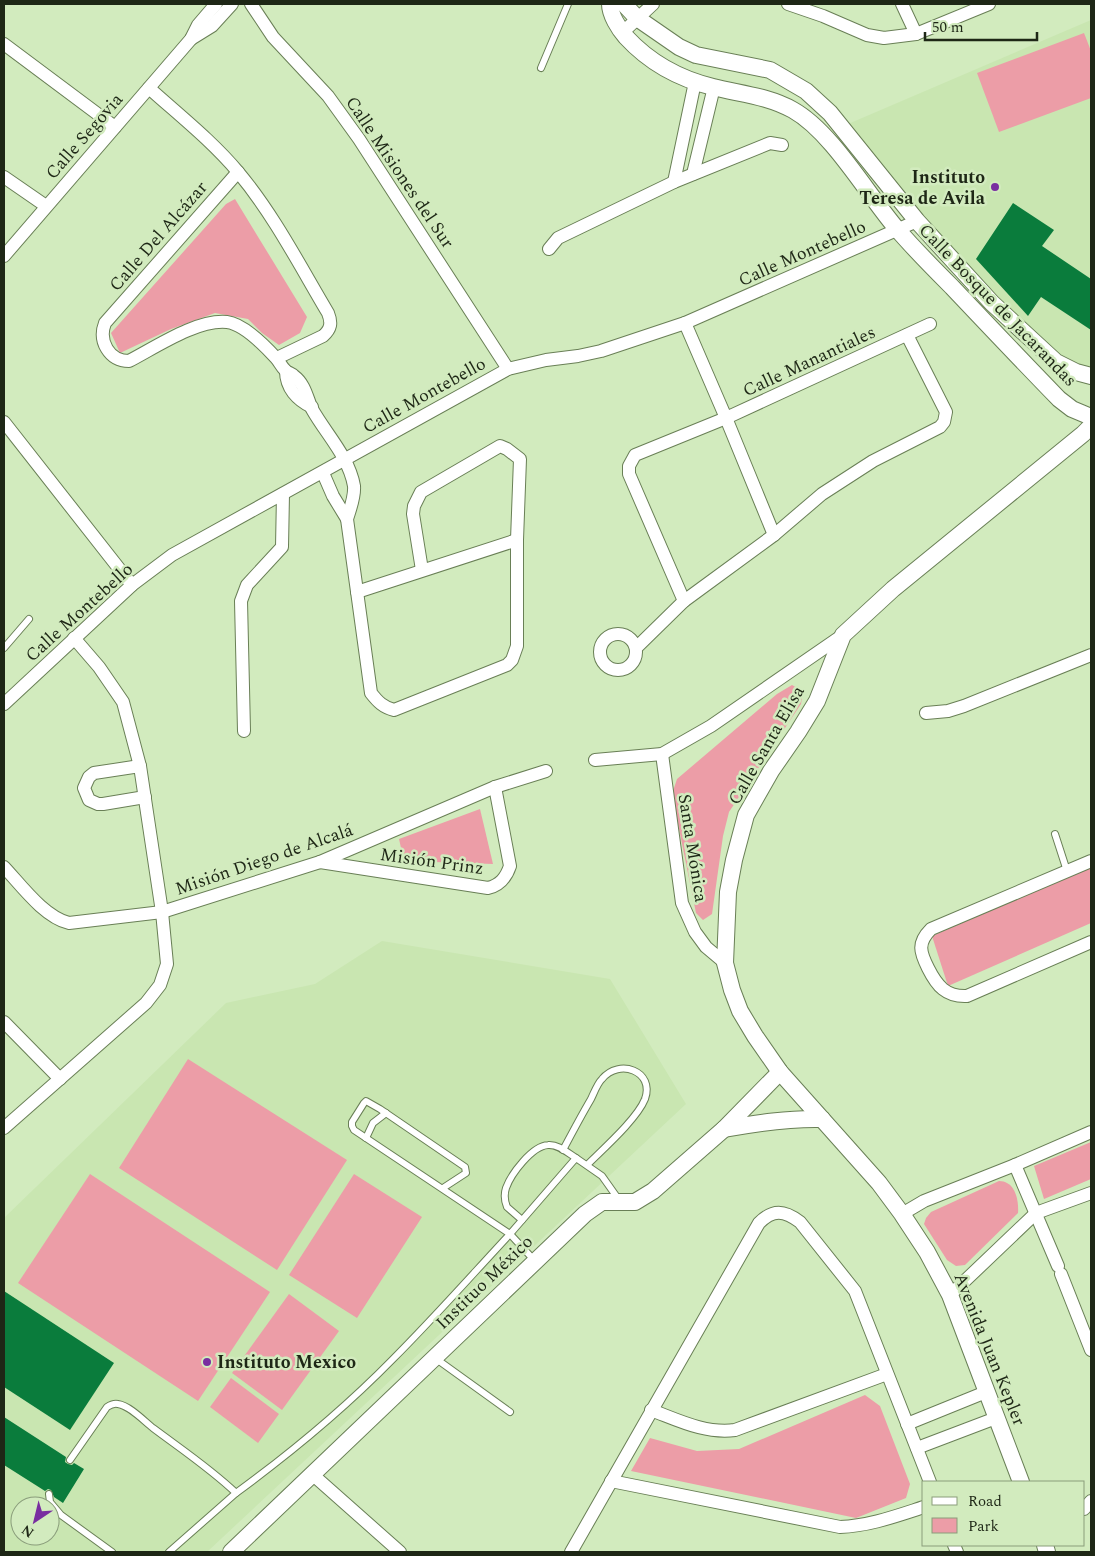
<svg xmlns="http://www.w3.org/2000/svg" width="1095" height="1556" viewBox="0 0 1095 1556" font-family="Spectral,serif">
<rect width="100%" height="100%" fill="#d2ebbe"/>
<!-- built -->
<g fill="#c9e6b1" fill-rule="evenodd">
<path d="M1091,20V370H1090L1043,345L913,205L848,124Z"/>
<path d="M382,941L610,979L686,1104L207,1552H4V1218L226,1003L315,984ZM20,1506H50V1536H20Z"/>
</g>
<!-- green -->
<g fill="#ec9da7">
<path d="M1084,33L1091,51V98L999,132L977,73Z"/>
<path d="M235,199L307,317L300,333L279,345L262,333L248,319L215,313L171,329L120,353L111,333L226,204Z"/>
<path d="M792,685L803,691L801,704L729,812L723,836L712,914L703,920L696,913L672,794L677,779L777,694Z"/>
<path d="M480,809L493,864L404,861L399,839Z"/>
<path d="M1091,866V923L948,986L932,936Z"/>
<path d="M188,1059L347,1160L277,1270L119,1168Z"/>
<path d="M1091,1142V1179L1044,1199L1034,1166Z"/>
<path d="M90,1174L270,1292L198,1401L18,1283Z"/>
<path d="M354,1174L422,1217L357,1318L289,1275Z"/>
<path d="M999,1181C1015,1181 1019,1200 1018,1213L965,1265L956,1266L947,1260L924,1224L926,1218L931,1212Z"/>
<path d="M289,1294L339,1331L282,1410L232,1373Z"/>
<path d="M231,1378L279,1414L258,1443L210,1407Z"/>
<path d="M865,1395L880,1406L910,1484L906,1498L856,1518L631,1471L650,1438L697,1451L739,1449Z"/>
</g>
<!-- building -->
<g fill="#0a7c3c">
<path d="M1013,203L1054,230L1042,246L1091,279V330L1041,297L1028,316L976,259Z"/>
<path d="M4,1291L114,1363L70,1430L4,1387Z"/>
<path d="M4,1417L66,1457L65,1462L68,1464L72,1465L74,1463L84,1469L63,1503L54,1497L51,1490L48,1489L45,1491L4,1465Z"/>
</g>
<g fill="none" stroke-linecap="round" stroke-linejoin="round">
<defs>
<g id="service">
<path d="M541,68L568,4"/>
<path d="M4,648L29,619"/>
<path d="M1055,834L1067,871"/>
<path d="M366,1138L373,1123L386,1113"/>
<path d="M563,1150C572,1133 581,1116 591,1099C594,1093 597,1084 602,1079C619,1058 655,1071 645,1099C637,1119 603,1149 587,1165"/>
<path d="M443,1188L466,1173L465,1167L380,1109L366,1101L364,1103L352,1122V1126L354,1130L510,1234L576,1158L602,1176L619,1200"/>
<path d="M522,1220L507,1207C505,1202 504,1194 506,1188C511,1174 532,1146 548,1145C558,1144 568,1153 576,1158"/>
<path d="M435,1358L510,1412"/>
<path d="M70,1460L107,1407C110,1405 114,1403 118,1404C130,1406 143,1420 153,1428C181,1449 211,1469 236,1493L169,1552"/>
<path d="M236,1493C292,1452 345,1408 393,1359C433,1319 471,1276 510,1234L534,1260"/>
<path d="M49,1494L50,1502L61,1515L112,1552"/>
</g>
<g id="minor">
<path d="M251,4L273,37L328,96L359,139L508,369"/>
<path d="M788,4L823,16L867,35L884,38L916,34L989,4"/>
<path d="M902,4L916,34"/>
<path d="M622,33L653,4"/>
<path d="M191,39L212,26L232,4"/>
<path d="M4,44L115,127"/>
<path d="M149,88C179,115 212,141 238,172C274,215 300,266 328,313C332,323 331,329 323,336L277,358"/>
<path d="M238,172L105,323C98,341 109,361 129,361C156,347 197,319 227,322C244,324 265,346 276,358C279,361 281,366 285,370C287,373 292,373 294,376C305,384 307,398 312,409C326,434 349,457 354,486C355,497 350,509 347,519L371,693C378,702 383,707 394,710L507,665L512,660L517,646V540L520,459L507,449L500,446L421,492L414,506L413,514L422,570"/>
<path d="M693,174L714,87"/>
<path d="M4,177L46,206"/>
<path d="M674,182L695,82"/>
<path d="M549,249L558,238L674,182L770,143L782,145"/>
<path d="M4,256L191,39L198,25L216,4"/>
<path d="M685,323L726,418L774,535"/>
<path d="M286,371C286,388 297,400 312,407"/>
<path d="M4,422L132,585"/>
<path d="M323,473L333,496L347,519"/>
<path d="M357,592L517,540"/>
<path d="M684,601L629,474V466L635,455L726,418L930,324"/>
<circle cx="618" cy="652" r="18"/>
<path d="M636,648L684,601L774,535L822,494L873,461L940,427L944,422L946,412L907,335"/>
<path d="M4,704L132,585L172,555L508,369L546,360L578,356L601,351L685,323L917,221"/>
<path d="M926,713L948,711L964,706L1091,655"/>
<path d="M244,731L241,601L247,585L282,547L283,494"/>
<path d="M662,754L682,903L695,932L706,947L725,963"/>
<path d="M595,760L662,754L711,726L843,635"/>
<path d="M140,766L94,773L89,777L84,788L89,800L98,804H103L145,797"/>
<path d="M1091,861L931,929C917,943 920,952 928,968C937,986 946,997 967,996L1091,942"/>
<path d="M320,862L488,888C500,885 506,878 510,866L495,787"/>
<path d="M4,867C21,885 44,917 69,923L162,912L320,862L495,787L546,771"/>
<path d="M4,1022L60,1079"/>
<path d="M4,1128L146,1003L160,985L167,964L162,912L140,766L123,702L99,667L74,638"/>
<path d="M1015,1165L1058,1266"/>
<path d="M902,1214L924,1201L1015,1165L1091,1132"/>
<path d="M1061,1274L1091,1350"/>
<path d="M950,1295L1036,1213L1091,1193"/>
<path d="M651,1410C678,1420 705,1434 735,1430L887,1374"/>
<path d="M907,1424L986,1392"/>
<path d="M917,1448L996,1418"/>
<path d="M312,1474L400,1552"/>
<path d="M611,1481L840,1527C869,1526 896,1516 924,1507"/>
<path d="M1084,1509L1091,1501"/>
<path d="M954,1545L957,1552"/>
<path d="M571,1552L759,1223C773,1209 784,1210 800,1222L855,1291L930,1482"/>
</g>
<g id="tertiary">
<path d="M610,4C610,15 619,29 626,37C649,62 680,79 713,87C741,94 768,96 793,110C832,132 867,194 897,229C914,249 933,268 952,287C987,324 1023,362 1059,399L1072,409L1091,417"/>
<path d="M624,4L637,18L679,47L696,55L770,70L806,91L830,113L917,221L992,303L1056,362L1076,372L1091,376"/>
<path d="M724,1129C757,1123 789,1118 822,1119"/>
<path d="M1021,1482L950,1295L927,1252L902,1214L879,1183L780,1072L755,1036L740,1011L732,990L725,963L728,892L734,860L746,815L771,771L798,732L817,701L843,635L893,589L1083,434L1091,426"/>
<path d="M1045,1545L1047,1552"/>
<path d="M231,1552L585,1214L602,1202H635L653,1191L724,1129L780,1072"/>
</g>
</defs>
<!-- service casing -->
<use href="#service" stroke="#697f56" stroke-width="8"/>
<!-- minor casing -->
<use href="#minor" stroke="#697f56" stroke-width="14"/>
<!-- tertiary casing -->
<use href="#tertiary" stroke="#697f56" stroke-width="18"/>
<!-- service -->
<use href="#service" stroke="#fff" stroke-width="6"/>
<!-- minor -->
<use href="#minor" stroke="#fff" stroke-width="12"/>
<!-- tertiary -->
<use href="#tertiary" stroke="#fff" stroke-width="16"/>
</g>
<!-- markers -->
<g fill="#792ea0" stroke="#d2ebbe" stroke-width="2">
<circle cx="995" cy="187" r="5"/>
<circle cx="207" cy="1362" r="5"/>
</g>
<g text-anchor="middle" stroke-width="5" stroke-linejoin="round" paint-order="stroke">
<!-- street labels -->
<g font-size="18" fill="#1e2716" stroke="#d2ebbe">
<text transform="translate(84 136) rotate(-49)" y="6">Calle Segovia</text>
<text transform="translate(400 172) rotate(56)" y="6">Calle Misiones del Sur</text>
<text transform="translate(158 236) rotate(-49)" y="6">Calle Del Alcázar</text>
<text transform="translate(802 253) rotate(-24)" y="6">Calle Montebello</text>
<text transform="translate(998 305) rotate(46)" y="6">Calle Bosque de Jacarandas</text>
<text transform="translate(809 361) rotate(-25)" y="6">Calle Manantiales</text>
<text transform="translate(424 395) rotate(-29)" y="6">Calle Montebello</text>
<text transform="translate(79 612) rotate(-42)" y="6">Calle Montebello</text>
<text transform="translate(766 745) rotate(-60)" y="6">Calle Santa Elisa</text>
<text transform="translate(693 848) rotate(81)" y="6">Santa Mónica</text>
<text transform="translate(264 859) rotate(-19)" y="6">Misión Diego de Alcalá</text>
<text transform="translate(432 861) rotate(8)" y="6">Misión Prinz</text>
<text transform="translate(484 1282) rotate(-44)" y="6">Instituo México</text>
<text transform="translate(990 1349) rotate(68)" y="6">Avenida Juan Kepler</text>
</g>
<!-- poi labels -->
<g font-size="18" font-weight="bold" fill="#1e2716" stroke="#d2ebbe" text-anchor="end">
<text x="985" y="183">Instituto<tspan x="985" dy="21">Teresa de Avila</tspan></text>
<text x="217" y="1368" text-anchor="start">Instituto Mexico</text>
</g>
</g>
<!-- border -->
<rect width="1095" height="1556" fill="none" stroke="#1e2716" stroke-width="10"/>
<!-- legend -->
<rect x="922" y="1481" width="162" height="65" fill="#d2ebbe" stroke="#8a9d7b"/>
<rect x="932" y="1497" width="25" height="8" fill="#ffffff" stroke="#8a9d7b"/>
<text x="968" y="1506" font-size="15" fill="#1e2716">Road</text>
<rect x="932" y="1518" width="25" height="15" fill="#ec9da7" stroke="#8a9d7b"/>
<text x="968" y="1531" font-size="15" fill="#1e2716">Park</text>
<!-- north arrow -->
<g transform="translate(35 1521) rotate(215)"><circle r="24" fill="#d2ebbe" stroke="#8a9d7b"/>
<path d="M0-4L9 19L0 12L-9 19Z" fill="#792ea0"/>
<text y="-8" font-size="14" font-weight="bold" text-anchor="middle" fill="#1e2716">N</text>
</g>
<!-- scale -->
<path d="M925 32v8h112v-8" fill="none" stroke="#1e2716" stroke-width="2.5"/>
<text x="932" y="32" font-size="15" fill="#1e2716" stroke="#d2ebbe" stroke-width="4" paint-order="stroke">50 m</text>
</svg>
